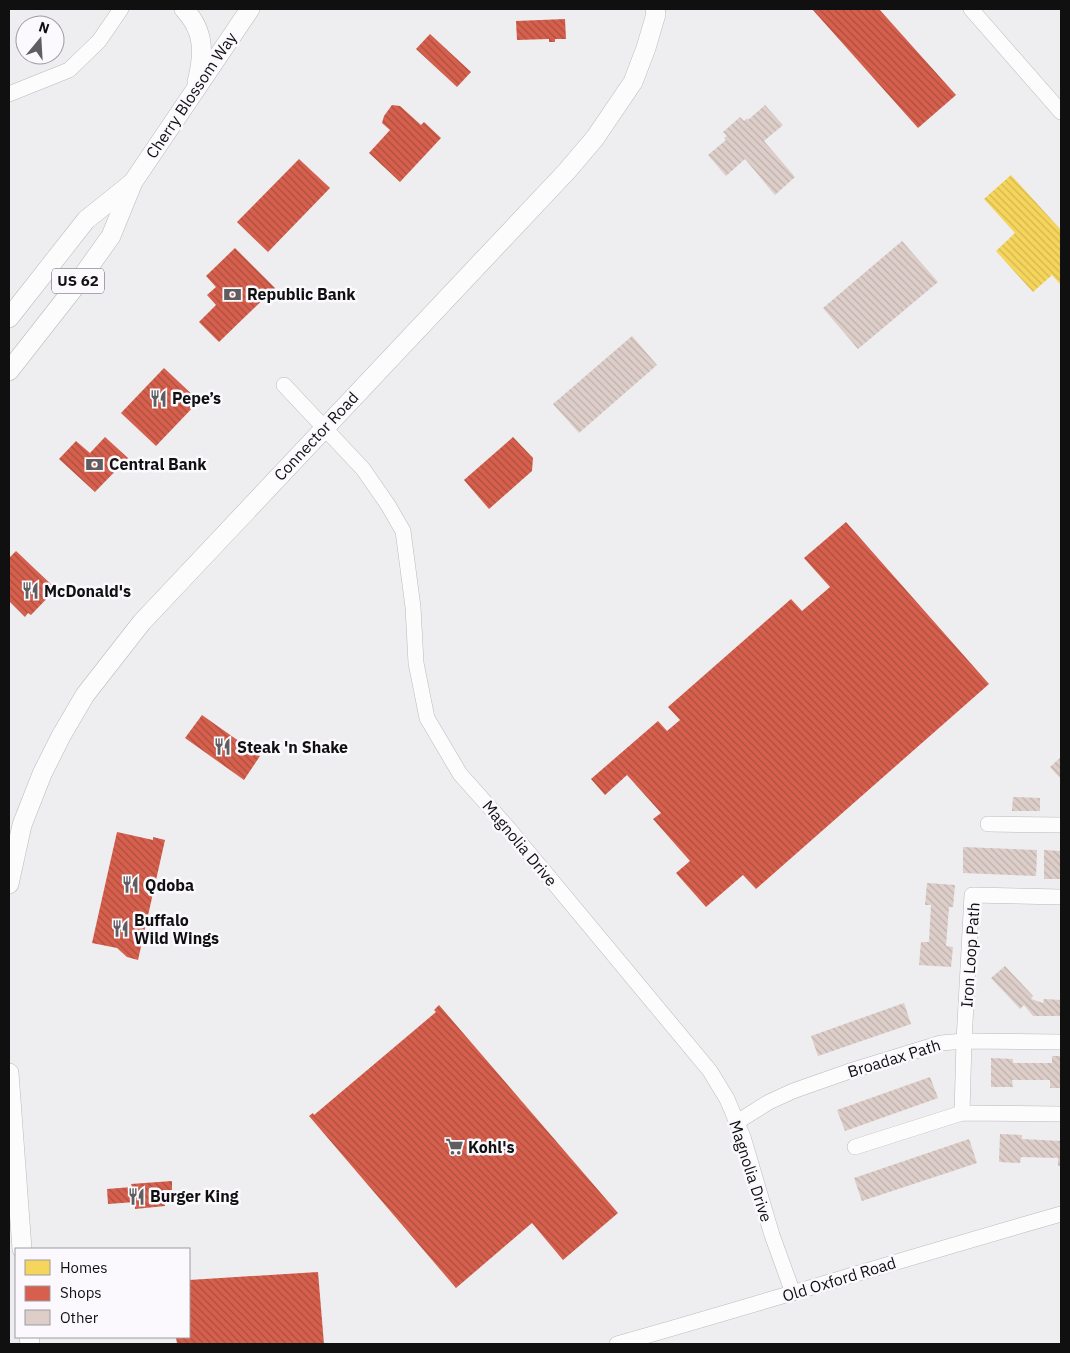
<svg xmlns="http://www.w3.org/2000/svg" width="1070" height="1353" viewBox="0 0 1070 1353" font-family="'IBM Plex Sans',sans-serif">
<defs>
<pattern id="homes-back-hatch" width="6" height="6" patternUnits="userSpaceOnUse" patternTransform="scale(1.25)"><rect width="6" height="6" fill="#f6d55c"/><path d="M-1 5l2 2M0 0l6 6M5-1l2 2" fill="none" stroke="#d2b64f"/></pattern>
<pattern id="shops-back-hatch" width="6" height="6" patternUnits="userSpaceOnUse" patternTransform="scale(1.25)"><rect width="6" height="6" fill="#d6604d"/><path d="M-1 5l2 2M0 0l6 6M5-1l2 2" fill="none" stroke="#ac4e3f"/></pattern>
<pattern id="building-back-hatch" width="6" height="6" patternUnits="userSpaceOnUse" patternTransform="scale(1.25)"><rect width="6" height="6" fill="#ddcec9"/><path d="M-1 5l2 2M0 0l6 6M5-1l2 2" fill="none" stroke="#bdb0ac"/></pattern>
</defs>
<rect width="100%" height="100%" fill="#eeedef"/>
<!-- homes -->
<path fill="url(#homes-back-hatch)" d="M1011,175L1061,230V285L1052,275L1033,292L996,251L1015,233L984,199Z"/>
<!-- shops -->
<g fill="url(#shops-back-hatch)">
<path d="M812,9H879L956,95L918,128Z"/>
<path d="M565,19L566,39H555V42H549V39L517,40L516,21Z"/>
<path d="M430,34L471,72L457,87L416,49Z"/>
<path d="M392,105L400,106L421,125L424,122L441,138L400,182L369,153L390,130L382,123L384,116Z"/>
<path d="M299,159L330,188L268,252L237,222Z"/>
<path d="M235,248L275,288L219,342L199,322L216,305L207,295L216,287L206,276Z"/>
<path d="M164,368L199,401L156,446L121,413Z"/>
<path d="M105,437L128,458L95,492L59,459L76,441L90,453Z"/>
<path d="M513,437L533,458L532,471L489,509L464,480Z"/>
<path d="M846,522L989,684L756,889L743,875L706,907L676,873L690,861L653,819L661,813L627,775L605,795L591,779L658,721L667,731L680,720L668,707L791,599L802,611L830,587L804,558Z"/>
<path d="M16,551L56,589L31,615L28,613L25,617L9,601V558Z"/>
<path d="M202,715L260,756L244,780L185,738Z"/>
<path d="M117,832L153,840V837L165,840L138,960L127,957L117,948L92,943Z"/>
<path d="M439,1005L618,1213L563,1260L532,1223L456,1288L309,1116L313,1113L314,1115L436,1012L434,1010Z"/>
<path d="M172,1181V1190H163L165,1206L135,1209V1202L108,1204L107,1189L132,1187L131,1184Z"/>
<path d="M318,1272L324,1344H177L176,1337H189V1280Z"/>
</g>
<!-- building -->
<g fill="url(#building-back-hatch)">
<path d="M765,105L783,125L764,141L795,177L775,195L745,159L726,176L708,155L726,140L724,138L727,136L723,132L740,117L744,121L747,118L748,120Z"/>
<path d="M902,241L938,282L858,349L823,308Z"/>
<path d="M632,336L657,365L579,433L553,404Z"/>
<path d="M1061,757V779L1050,767Z"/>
<path d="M1013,797L1040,798V811H1012Z"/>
<path d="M963,847L1037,850L1036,876L963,873Z"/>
<path d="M1044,850L1061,851V879H1044Z"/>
<path d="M927,883L955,885L953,907H949L946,946L953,947L951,967L919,965L921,942H929L931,905H925Z"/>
<path d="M1005,966L1033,996L1031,999L1043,1003L1044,999L1061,1000V1016H1033L1024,1005L1020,1009L991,978Z"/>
<path d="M904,1003L911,1024L818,1056L811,1036Z"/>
<path d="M1052,1056H1061V1088H1050V1080H1012L1013,1087H991V1058L1013,1059V1063H1052Z"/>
<path d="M930,1077L938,1098L845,1131L837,1110Z"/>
<path d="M1000,1134L1022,1135V1139L1061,1141V1166H1058V1158L1021,1157L1020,1163L999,1162Z"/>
<path d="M969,1139L977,1163L862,1201L854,1178Z"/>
</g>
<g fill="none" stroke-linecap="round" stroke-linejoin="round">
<defs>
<g id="minor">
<path d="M971,9L1061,112"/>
<path d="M9,94L69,70L99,41L121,9"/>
<path d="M284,385L363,469L388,505L403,531L413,607L416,663L427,718L460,774L509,829L710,1071L727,1099L743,1137L772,1235L793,1293"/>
<path d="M988,824L1061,825"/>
<path d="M962,1113L964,1041L972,895L1061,897"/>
<path d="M737,1122L769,1102L793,1091L847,1072L941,1043L964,1041L1061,1042"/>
<path d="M855,1147L962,1113L1061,1114"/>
<path d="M617,1344C766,1302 913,1256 1061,1214"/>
</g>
<g id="major">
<path d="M184,9C205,31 204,54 197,82"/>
<path d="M9,318L86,220L132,183"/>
<path d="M9,371L74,288L111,236L133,182L250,9"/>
<path d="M9,884L22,825L42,774L61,736L85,695L142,622L567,171L595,138L633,82L646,48L656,14L655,9"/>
<path d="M9,1073L22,1249"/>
<path d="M29,1337L30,1344"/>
</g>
</defs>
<!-- minor casing -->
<use href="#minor" stroke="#bab9bb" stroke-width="16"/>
<!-- major casing -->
<use href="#major" stroke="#bab9bb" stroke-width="20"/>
<!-- minor -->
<use href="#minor" stroke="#fcfcfd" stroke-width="15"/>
<!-- major -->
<use href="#major" stroke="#fcfcfd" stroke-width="19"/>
</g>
<!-- icons -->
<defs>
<symbol id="bank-bare" viewBox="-9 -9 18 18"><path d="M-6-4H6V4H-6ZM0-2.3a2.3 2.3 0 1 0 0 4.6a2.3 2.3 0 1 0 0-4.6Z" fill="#5e5d5f" stroke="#fbf9fd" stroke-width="2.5" paint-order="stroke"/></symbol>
<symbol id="restaurant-bare" viewBox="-9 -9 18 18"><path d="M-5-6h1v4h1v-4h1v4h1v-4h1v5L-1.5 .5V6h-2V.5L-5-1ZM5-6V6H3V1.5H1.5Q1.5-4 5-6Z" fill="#5e5d5f" stroke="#fbf9fd" stroke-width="2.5" paint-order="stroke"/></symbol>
<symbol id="supermarket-bare" viewBox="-9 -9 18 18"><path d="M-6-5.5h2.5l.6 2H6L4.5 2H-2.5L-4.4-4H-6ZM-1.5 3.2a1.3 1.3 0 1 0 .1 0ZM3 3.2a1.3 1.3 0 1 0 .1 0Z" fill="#5e5d5f" stroke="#fbf9fd" stroke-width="2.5" paint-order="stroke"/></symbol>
</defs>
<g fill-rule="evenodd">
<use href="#bank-bare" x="220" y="282" width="25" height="25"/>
<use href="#restaurant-bare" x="146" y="386" width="25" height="25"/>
<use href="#bank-bare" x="82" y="452" width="25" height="25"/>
<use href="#restaurant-bare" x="18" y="578" width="25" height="25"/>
<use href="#restaurant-bare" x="210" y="734" width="25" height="25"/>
<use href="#restaurant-bare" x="118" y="872" width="25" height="25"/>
<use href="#restaurant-bare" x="108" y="916" width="25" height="25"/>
<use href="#supermarket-bare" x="442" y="1134" width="25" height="25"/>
<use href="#restaurant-bare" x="124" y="1184" width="25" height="25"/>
</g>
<g text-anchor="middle" stroke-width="5" stroke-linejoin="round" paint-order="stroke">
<!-- shield labels -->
<rect fill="#fbf9fd" stroke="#575658" stroke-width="1" x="52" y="268.5" width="52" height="25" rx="4"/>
<g font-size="15" font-weight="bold" fill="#111011">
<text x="78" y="286">US 62</text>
</g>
<!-- street labels -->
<g font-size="16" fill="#111011" stroke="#fbf9fd">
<text transform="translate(191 95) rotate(-56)" y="6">Cherry Blossom Way</text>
<text transform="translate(316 436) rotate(-47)" y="6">Connector Road</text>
<text transform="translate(520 843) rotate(50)" y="6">Magnolia Drive</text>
<text transform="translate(970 955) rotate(-86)" y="6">Iron Loop Path</text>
<text transform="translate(894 1058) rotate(-17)" y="6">Broadax Path</text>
<text transform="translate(751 1171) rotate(72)" y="6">Magnolia Drive</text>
<text transform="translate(839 1279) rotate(-17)" y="6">Old Oxford Road</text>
</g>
<!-- poi labels -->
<g font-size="16" font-weight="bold" fill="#111011" stroke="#fbf9fd" text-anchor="start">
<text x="247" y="300">Republic Bank</text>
<text x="172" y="404">Pepe’s</text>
<text x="109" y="470">Central Bank</text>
<text x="44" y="597">McDonald's</text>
<text x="237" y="753">Steak 'n Shake</text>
<text x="145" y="891">Qdoba</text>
<text x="134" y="926">Buffalo<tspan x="134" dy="18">Wild Wings</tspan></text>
<text x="468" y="1153">Kohl's</text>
<text x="150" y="1202">Burger King</text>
</g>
</g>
<!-- border -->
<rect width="1070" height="1353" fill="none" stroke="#111011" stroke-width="20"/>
<!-- legend -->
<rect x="15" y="1248" width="175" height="90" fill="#fbf9fd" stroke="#9d9c9f"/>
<rect x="25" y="1260" width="25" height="15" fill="#f6d55c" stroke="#9d9c9f"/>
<text x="60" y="1273" font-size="15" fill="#111011">Homes</text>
<rect x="25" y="1286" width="25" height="15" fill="#d6604d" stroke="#9d9c9f"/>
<text x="60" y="1298" font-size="15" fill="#111011">Shops</text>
<rect x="25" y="1310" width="25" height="15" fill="#ddcec9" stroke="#9d9c9f"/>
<text x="60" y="1323" font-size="15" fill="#111011">Other</text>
<!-- north arrow -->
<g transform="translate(40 40) rotate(18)"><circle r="24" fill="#fbf9fd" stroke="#9d9c9f"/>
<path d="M0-4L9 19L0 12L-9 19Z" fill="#5e5d5f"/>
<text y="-8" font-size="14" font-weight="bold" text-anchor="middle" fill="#111011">N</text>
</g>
</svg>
